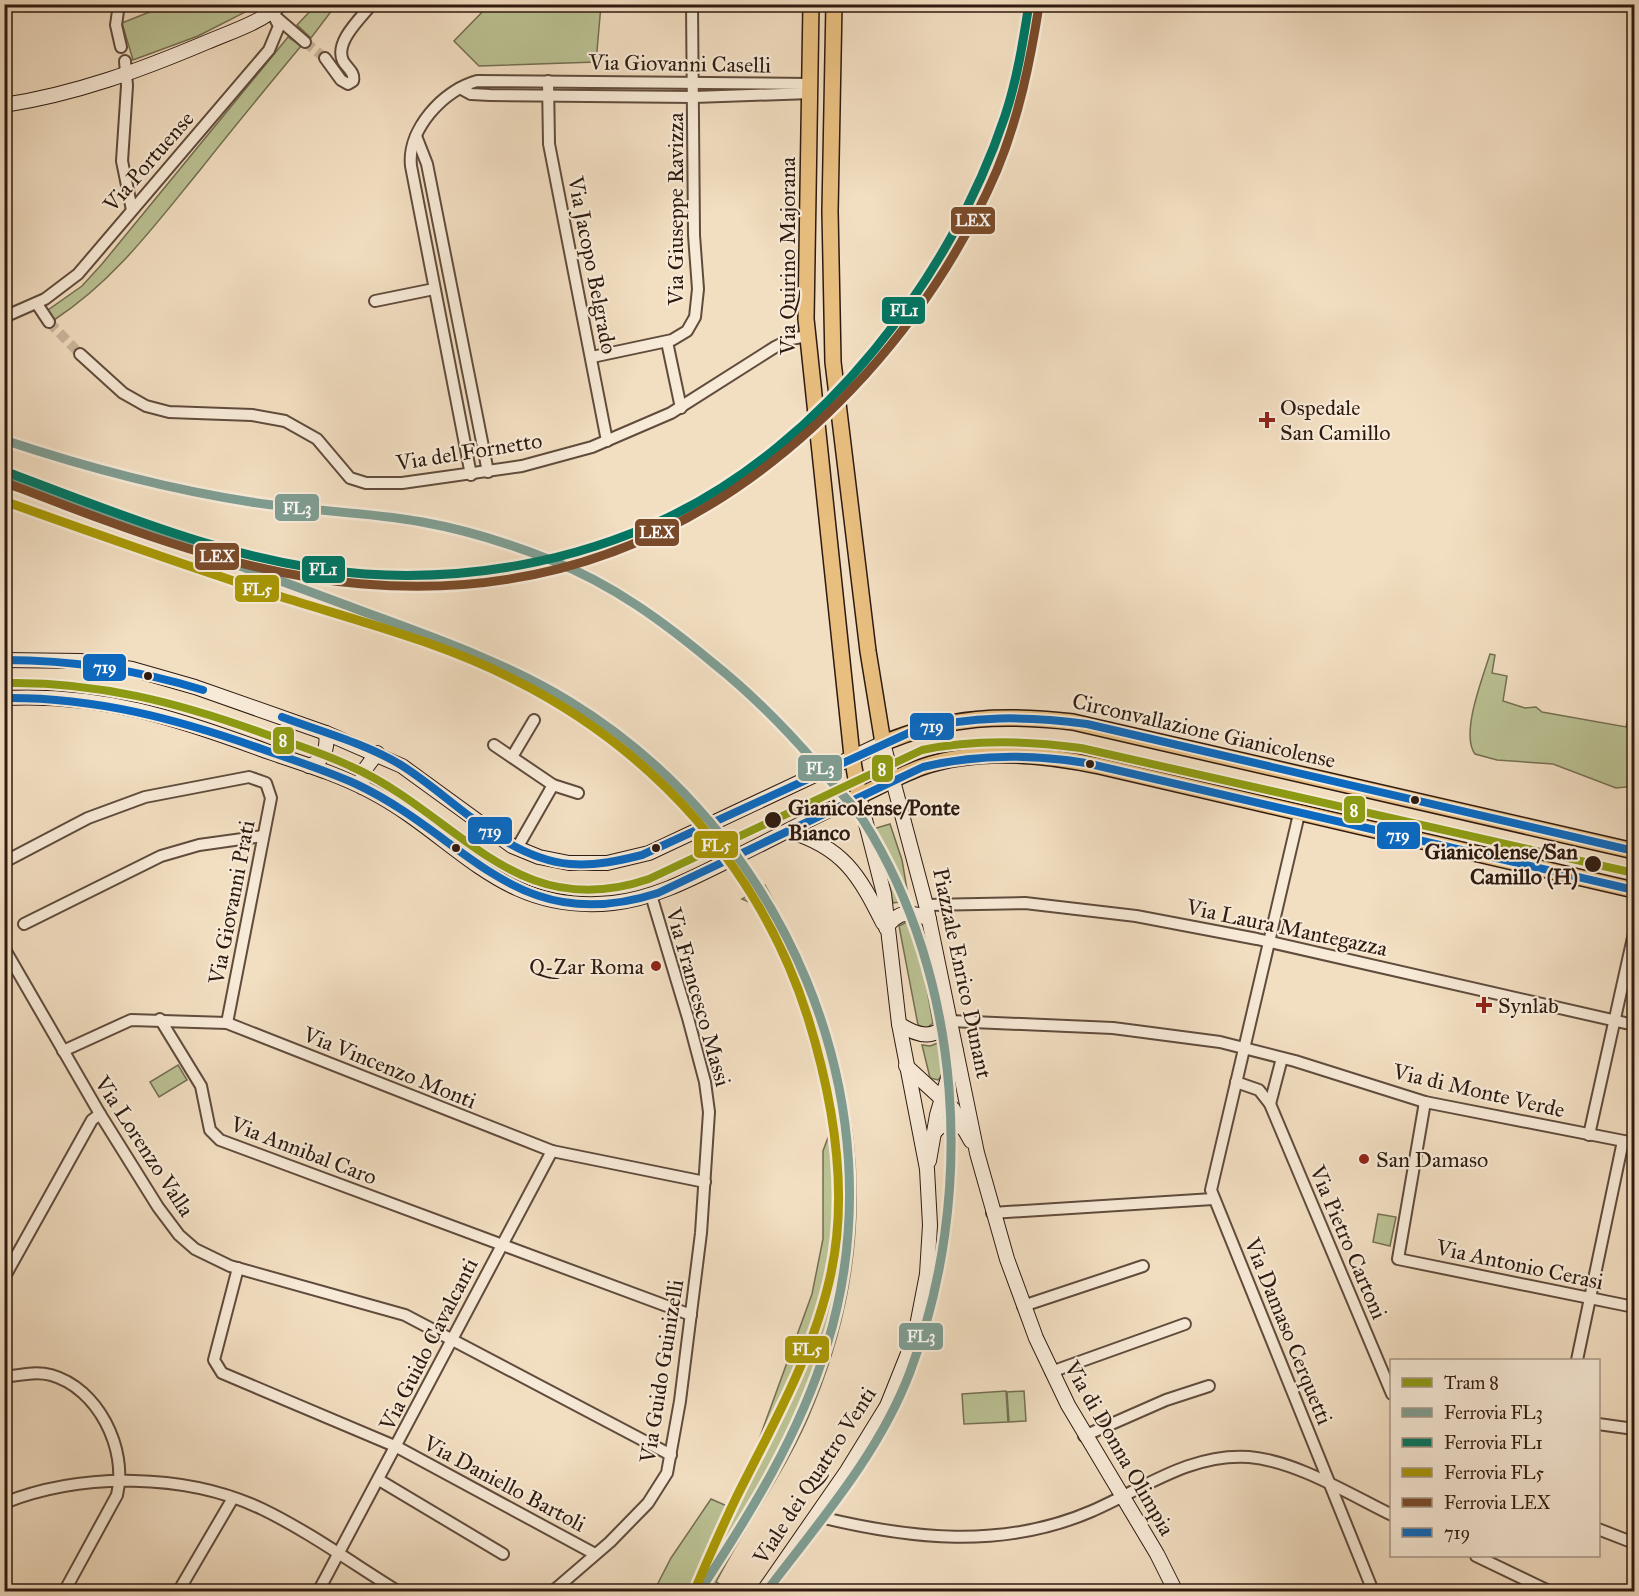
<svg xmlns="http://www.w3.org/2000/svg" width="1639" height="1596" viewBox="0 0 1639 1596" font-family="'IM FELL Great Primer',serif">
<rect width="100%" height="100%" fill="#f2dec1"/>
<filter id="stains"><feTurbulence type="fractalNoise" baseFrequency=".00333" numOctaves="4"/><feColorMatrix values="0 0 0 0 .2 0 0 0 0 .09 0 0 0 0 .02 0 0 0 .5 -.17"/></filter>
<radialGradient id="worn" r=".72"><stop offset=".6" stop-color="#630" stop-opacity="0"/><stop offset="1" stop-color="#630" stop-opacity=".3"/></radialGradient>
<!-- green -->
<g fill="#bac193" stroke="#746e52" stroke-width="1.5">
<path d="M167,5V4L259,5L198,36L133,60L122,23Z"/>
<path d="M316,5H336L311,38L297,25Z"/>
<path d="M489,5H601L596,62L479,66L454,41Z"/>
<path d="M288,37L301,46C267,87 233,128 200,170C155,225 114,281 54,320L48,310L82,286L102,264Z"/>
<path d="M1490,654L1495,655L1492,673L1507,676L1503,701L1525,708L1536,707L1542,712L1626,727L1632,704H1634L1633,781L1626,787L1616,788L1553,764L1497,760L1475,754C1460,734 1483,677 1490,654Z"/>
<path d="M890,824L902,860L909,901L893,903L873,829Z"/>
<path d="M765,885C859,1055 889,1219 814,1403C789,1467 747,1522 716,1582L731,1591H654L671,1558L711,1499L727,1506L757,1445L812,1294L823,1239V1151L832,1127L833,1113C822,1063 794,916 742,899Z"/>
<path d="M909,921L915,922L933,1023L927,1028L918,1025L899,926Z"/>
<path d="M938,1043L944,1073L938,1080L930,1078L922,1045L930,1046Z"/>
<path d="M178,1065L187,1080L159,1097L150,1082Z"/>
<path d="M1378,1214L1396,1217L1390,1246L1373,1242Z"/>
<path d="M1006,1391L1008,1422L964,1424L962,1394Z"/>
<path d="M1024,1391L1026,1421L1009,1422L1007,1392Z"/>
</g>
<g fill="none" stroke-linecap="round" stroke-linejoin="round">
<!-- street-tunnel -->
<g stroke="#cbb79e" stroke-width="10" stroke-dasharray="10 5" stroke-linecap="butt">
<path d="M305,42L325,58"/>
<path d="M49,322L80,354"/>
</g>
<defs>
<g id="street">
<path d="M119,4L116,25L121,47"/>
<path d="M403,4H414"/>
<path d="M276,17L305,42"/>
<path d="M325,58L341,80L348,84L353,81C355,72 347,68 343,61C334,42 361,18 372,4"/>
<path d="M125,61L127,86L122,161L132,210"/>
<path d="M548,81L549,144L607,441"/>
<path d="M460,88L471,94L490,95L694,97L811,93"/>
<path d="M416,136L427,164L488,472"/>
<path d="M375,301L434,289"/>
<path d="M37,304L49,322"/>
<path d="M4,317L45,299L78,274L269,50L279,26L272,13"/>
<path d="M667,342L681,408"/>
<path d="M80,354L123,393L146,406L169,412L252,415L285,421L317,439L350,478L366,483H402L522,466L592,447L671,413L775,347L791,339L807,336"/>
<path d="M592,357L672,340L687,331L695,317L698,289L694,235L692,4"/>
<path d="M471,475L411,166C407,130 443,90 477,81L811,84"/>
<path d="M494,745L553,785L578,793"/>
<path d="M512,757L534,720"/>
<path d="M1299,814L1211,1190L1373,1591"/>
<path d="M517,848L553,785"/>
<path d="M4,862L88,818L145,797L249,777L266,783L271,798L227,1023"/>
<path d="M926,905L1025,903L1136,916L1257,939L1634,1025"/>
<path d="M24,924L161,856L199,845L263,836"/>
<path d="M4,948L100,1114L158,1207L179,1235L195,1249L230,1266L405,1315L671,1455"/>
<path d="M160,1019L201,1086L210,1130L220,1140L691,1315"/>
<path d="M950,1021L1113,1028L1220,1042L1295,1061L1425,1102L1634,1143"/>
<path d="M63,1051L131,1020L227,1023L552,1151L705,1182"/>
<path d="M1236,1082L1259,1090L1270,1104L1392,1394"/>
<path d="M1425,1102L1398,1259L1634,1307"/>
<path d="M1270,1104L1282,1058"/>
<path d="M1589,1135L1634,933"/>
<path d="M992,1213L1213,1199"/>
<path d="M238,1268L214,1360L222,1373L397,1447L595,1554"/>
<path d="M4,1278L92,1120L100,1114"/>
<path d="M1023,1306L1143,1266"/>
<path d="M1577,1360L1623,1141"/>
<path d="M1051,1372L1185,1324"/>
<path d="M4,1377C20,1375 35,1371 51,1375C98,1388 128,1449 117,1495L64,1592"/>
<path d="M1598,1424L1634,1429"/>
<path d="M1084,1436L1166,1400L1209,1386"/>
<path d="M379,1480L503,1554"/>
<path d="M4,1503C82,1472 186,1473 262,1509C308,1531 355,1565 399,1592"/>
<path d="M816,1516C909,1539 1002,1550 1092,1511C1143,1489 1190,1453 1249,1457C1296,1461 1349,1494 1392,1515"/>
<path d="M1598,1529L1634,1543"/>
<path d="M1476,1556L1551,1592"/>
<path d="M178,1592L233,1498"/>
<path d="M318,1592L552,1151"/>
<path d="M552,1592L610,1542L648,1503L667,1473L680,1401L701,1233L709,1112L705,1082L688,1018L651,895"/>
</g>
<g id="secondary">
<path d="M4,105C76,94 141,70 207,42C233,31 260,23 281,4"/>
<path d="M4,660L80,661L132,669L195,687L326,733L402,766L512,846L539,857L569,863H607L649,853L883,743L926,905L977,1153L1007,1259L1036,1338L1068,1405L1157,1554L1176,1592"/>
<path d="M4,698C101,693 177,718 266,751C301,763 338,774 370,791C457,836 500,915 613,903C651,899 687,881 721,864C767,842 812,817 859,796L884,894L899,1024L927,1169L930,1225L927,1274L915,1336L887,1406L847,1471L763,1592"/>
<path d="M309,766C324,761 328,748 326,733"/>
<path d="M362,787L363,772L377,753"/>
<path d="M788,831C843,847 859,875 883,923"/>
<path d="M886,928C898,910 911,911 929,919"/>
<path d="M899,1024C919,1037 934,1040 950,1021"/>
<path d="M906,1066L953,1109L971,1141"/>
<path d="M934,1133C942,1122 953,1120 964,1129"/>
<path d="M929,1161L937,1115L956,1051"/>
</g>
<g id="primary">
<path d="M811,4L806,319L852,756L859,796C880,786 900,775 922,767C977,748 1043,754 1099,766L1634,890"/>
<path d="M834,4L830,211L833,362L868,651L883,743C948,716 1004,714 1073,722L1634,851"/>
</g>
</defs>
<!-- street casing -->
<use href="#street" stroke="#604b3c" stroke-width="14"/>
<!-- secondary casing -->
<use href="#secondary" stroke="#2f1a10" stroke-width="16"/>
<!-- primary casing -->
<use href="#primary" stroke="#2f1a10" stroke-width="18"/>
<!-- street -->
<use href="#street" stroke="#f7ead7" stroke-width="10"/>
<!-- secondary -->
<use href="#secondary" stroke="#f7ead7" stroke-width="14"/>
<!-- primary -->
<use href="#primary" stroke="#e9bf80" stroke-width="15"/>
<defs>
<g id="bus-1">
<path d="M4,660C73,660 138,670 203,690"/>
<path d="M4,698C95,697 177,719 262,749C293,760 325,770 356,784C467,836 516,939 658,893L923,767C978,754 1031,754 1086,763L1634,890"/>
<path d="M282,717C322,732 364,743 401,765C454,798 504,858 570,864C595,866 618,861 642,855L913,731C971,715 1028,716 1087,724L1634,851"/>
</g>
</defs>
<!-- bus-1 casing -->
<use href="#bus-1" stroke="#f7ead7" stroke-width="12"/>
<!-- bus-1 -->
<use href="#bus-1" stroke="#0c69bf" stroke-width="8"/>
<defs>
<g id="rail-1">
<path d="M4,440C85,467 167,489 251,502C308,511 366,512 422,522C467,530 511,544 553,561C612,584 664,622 713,663C758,699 798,741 834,785C844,797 855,807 863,820C964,979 976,1198 910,1372C879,1454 819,1522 766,1592"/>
<path d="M4,479C115,520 225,561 335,601C414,631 496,657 569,701C783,831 902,1101 827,1345C800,1434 750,1514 699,1592"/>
</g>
<path id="rail-2" d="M4,471C122,515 239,565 365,574C468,581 574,562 667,518C823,444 951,278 1005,116C1017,80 1023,42 1029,4"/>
<path id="rail-3" d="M4,501C96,534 187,566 279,596C358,621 441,642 515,680C654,750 761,869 808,1018C833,1099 849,1189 831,1273C814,1353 773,1424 737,1496C722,1527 708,1559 694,1592"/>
<path id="rail-4" d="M4,482C121,527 238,574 363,584C565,601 731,522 865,375C919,315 965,245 997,170C1019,117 1030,62 1039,6"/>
</defs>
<!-- rail-1 casing -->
<use href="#rail-1" stroke="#f7ead7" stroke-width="14"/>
<!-- rail-2 casing -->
<use href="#rail-2" stroke="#f7ead7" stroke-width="14"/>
<!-- rail-3 casing -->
<use href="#rail-3" stroke="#f7ead7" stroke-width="14"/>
<!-- rail-4 casing -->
<use href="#rail-4" stroke="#f7ead7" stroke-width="14"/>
<!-- rail-1 -->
<use href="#rail-1" stroke="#7f9d92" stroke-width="9"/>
<!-- rail-2 -->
<use href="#rail-2" stroke="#007663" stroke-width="9"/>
<!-- rail-3 -->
<use href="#rail-3" stroke="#a89705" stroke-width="9"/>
<!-- rail-4 -->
<use href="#rail-4" stroke="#7a4b2a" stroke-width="9"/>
<defs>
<path id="tram-1" d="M4,683C96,681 180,703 265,734C294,744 323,753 350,766C459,814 514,925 649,879L922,750C975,739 1027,741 1081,748L1634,873"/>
</defs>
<!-- tram-1 casing -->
<use href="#tram-1" stroke="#f7ead7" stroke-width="12"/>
<!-- tram-1 -->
<use href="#tram-1" stroke="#8d9a13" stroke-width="8"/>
</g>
<!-- markers -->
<g fill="#8f2418" stroke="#f7ead7" stroke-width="2">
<path d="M1264 411h6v6h6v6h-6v6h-6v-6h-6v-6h6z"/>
<circle cx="656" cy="966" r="6"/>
<path d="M1481 996h6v6h6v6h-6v6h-6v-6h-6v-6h6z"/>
<circle cx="1364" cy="1159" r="6"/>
</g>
<g fill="#2f1a10" stroke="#f7ead7" stroke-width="2">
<circle cx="148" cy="676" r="5"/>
<circle cx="1090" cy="764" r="5"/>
<circle cx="1415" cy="800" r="5"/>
<circle cx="773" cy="820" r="9"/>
<circle cx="456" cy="848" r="5"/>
<circle cx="656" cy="848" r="5"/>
<circle cx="1593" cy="864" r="9"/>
</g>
<g text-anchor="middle" stroke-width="4.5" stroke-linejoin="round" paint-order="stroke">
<!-- street labels -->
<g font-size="22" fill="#2f1a10" stroke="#f7ead7">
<text transform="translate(680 63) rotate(1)" y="8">Via Giovanni Caselli</text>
<text transform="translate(148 161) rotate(-49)" y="8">Via Portuense</text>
<text transform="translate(675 209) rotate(-90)" y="8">Via Giuseppe Ravizza</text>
<text transform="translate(787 256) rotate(-90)" y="8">Via Quirino Majorana</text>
<text transform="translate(593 265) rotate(79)" y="8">Via Jacopo Belgrado</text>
<text transform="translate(469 451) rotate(-9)" y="8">Via del Fornetto</text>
<text transform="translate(1204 730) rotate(13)" y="8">Circonvallazione Gianicolense</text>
<text transform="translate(231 902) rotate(-79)" y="8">Via Giovanni Prati</text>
<text transform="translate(1287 927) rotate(12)" y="8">Via Laura Mantegazza</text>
<text transform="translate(963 973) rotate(78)" y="8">Piazzale Enrico Dunant</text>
<text transform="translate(699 997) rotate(74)" y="8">Via Francesco Massi</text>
<text transform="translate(390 1067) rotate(22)" y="8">Via Vincenzo Monti</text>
<text transform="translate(1479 1090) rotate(13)" y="8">Via di Monte Verde</text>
<text transform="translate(145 1146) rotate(57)" y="8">Via Lorenzo Valla</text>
<text transform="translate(304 1150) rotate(21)" y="8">Via Annibal Caro</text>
<text transform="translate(1349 1242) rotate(67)" y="8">Via Pietro Cartoni</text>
<text transform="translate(1520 1264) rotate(12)" y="8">Via Antonio Cerasi</text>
<text transform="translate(1289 1331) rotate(68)" y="8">Via Damaso Cerquetti</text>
<text transform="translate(428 1344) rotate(-63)" y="8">Via Guido Cavalcanti</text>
<text transform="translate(661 1371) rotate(-81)" y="8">Via Guido Guinizelli</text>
<text transform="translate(1120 1448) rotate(60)" y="8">Via di Donna Olimpia</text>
<text transform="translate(814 1475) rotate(-57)" y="8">Viale dei Quattro Venti</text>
<text transform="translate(505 1483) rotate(28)" y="8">Via Daniello Bartoli</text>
</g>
<!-- poi labels -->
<g font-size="22" fill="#2f1a10" stroke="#f7ead7" text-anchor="start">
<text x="1280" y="415">Ospedale<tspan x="1280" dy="25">San Camillo</tspan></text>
<text x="644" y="974" text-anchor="end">Q-Zar Roma</text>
<text x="1498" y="1013">Synlab</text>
<text x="1376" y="1167">San Damaso</text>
</g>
<!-- stop labels -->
<g font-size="22" font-weight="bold" fill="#2f1a10" stroke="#f7ead7" text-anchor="start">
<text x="788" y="815">Gianicolense/Ponte<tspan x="788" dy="25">Bianco</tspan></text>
<text x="1578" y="859" text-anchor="end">Gianicolense/San<tspan x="1578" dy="25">Camillo (H)</tspan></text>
</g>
</g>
<g stroke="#f7ead7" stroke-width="2">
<rect x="950" y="206" width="46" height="29" rx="6" fill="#7a4b2a"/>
<rect x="881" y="296" width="45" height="29" rx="6" fill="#007663"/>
<rect x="274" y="493" width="46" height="29" rx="6" fill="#7f9d92"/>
<rect x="634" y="518" width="46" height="29" rx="6" fill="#7a4b2a"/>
<rect x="194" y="542" width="46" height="29" rx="6" fill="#7a4b2a"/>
<rect x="301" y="555" width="45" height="29" rx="6" fill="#007663"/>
<rect x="234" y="574" width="46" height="29" rx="6" fill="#a89705"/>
<rect x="82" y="653" width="45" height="29" rx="6" fill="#0c69bf"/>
<rect x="909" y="712" width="46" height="29" rx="6" fill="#0c69bf"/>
<rect x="272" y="726" width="23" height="29" rx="6" fill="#8d9a13"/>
<rect x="797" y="754" width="46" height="28" rx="6" fill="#7f9d92"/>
<rect x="871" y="754" width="23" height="29" rx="6" fill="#8d9a13"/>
<rect x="1343" y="795" width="23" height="29" rx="6" fill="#8d9a13"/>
<rect x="467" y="816" width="46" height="29" rx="6" fill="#0c69bf"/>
<rect x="1376" y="821" width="45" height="29" rx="6" fill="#0c69bf"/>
<rect x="693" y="830" width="46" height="29" rx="6" fill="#a89705"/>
<rect x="898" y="1322" width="46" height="29" rx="6" fill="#7f9d92"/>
<rect x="784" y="1335" width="46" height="29" rx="6" fill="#a89705"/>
</g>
<g font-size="16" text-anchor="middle" font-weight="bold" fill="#fff">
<text x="973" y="226">LEX</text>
<text x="904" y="316">FL1</text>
<text x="297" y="514">FL3</text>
<text x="657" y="538">LEX</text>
<text x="217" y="562">LEX</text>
<text x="323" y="575">FL1</text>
<text x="257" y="595">FL5</text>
<text x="105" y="673">719</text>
<text x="932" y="732">719</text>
<text x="283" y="746">8</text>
<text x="820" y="774">FL3</text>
<text x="882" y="775">8</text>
<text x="1354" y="816">8</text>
<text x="490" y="837">719</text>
<text x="1398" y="841">719</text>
<text x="716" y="851">FL5</text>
<text x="921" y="1342">FL3</text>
<text x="807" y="1355">FL5</text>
</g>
<!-- margin -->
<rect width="1639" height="1596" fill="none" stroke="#f2dec1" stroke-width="24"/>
<rect x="6" y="6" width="1627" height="1584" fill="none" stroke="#2f1a10" stroke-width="3"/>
<rect x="12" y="12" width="1615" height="1572" fill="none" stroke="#2f1a10" stroke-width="1.5"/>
<!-- legend -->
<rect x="1390" y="1359" width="210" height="198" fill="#f7ead7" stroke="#a79787" stroke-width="1.5"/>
<rect x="1402" y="1378" width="30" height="9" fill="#8d9a13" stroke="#a79787" stroke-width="1.5"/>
<text x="1444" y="1389" font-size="18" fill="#2f1a10">Tram 8</text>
<rect x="1402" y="1408" width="30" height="9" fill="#7f9d92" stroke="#a79787" stroke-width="1.5"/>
<text x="1444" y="1419" font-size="18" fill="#2f1a10">Ferrovia FL3</text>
<rect x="1402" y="1438" width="30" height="9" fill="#007663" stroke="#a79787" stroke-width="1.5"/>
<text x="1444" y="1449" font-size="18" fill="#2f1a10">Ferrovia FL1</text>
<rect x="1402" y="1468" width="30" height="9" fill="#a89705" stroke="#a79787" stroke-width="1.5"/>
<text x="1444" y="1479" font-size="18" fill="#2f1a10">Ferrovia FL5</text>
<rect x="1402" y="1498" width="30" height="9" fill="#7a4b2a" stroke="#a79787" stroke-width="1.5"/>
<text x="1444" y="1509" font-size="18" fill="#2f1a10">Ferrovia LEX</text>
<rect x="1402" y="1528" width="30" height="9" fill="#0c69bf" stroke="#a79787" stroke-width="1.5"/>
<text x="1444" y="1539" font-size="18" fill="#2f1a10">719</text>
<rect width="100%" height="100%" filter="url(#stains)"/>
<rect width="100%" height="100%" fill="url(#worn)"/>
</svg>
